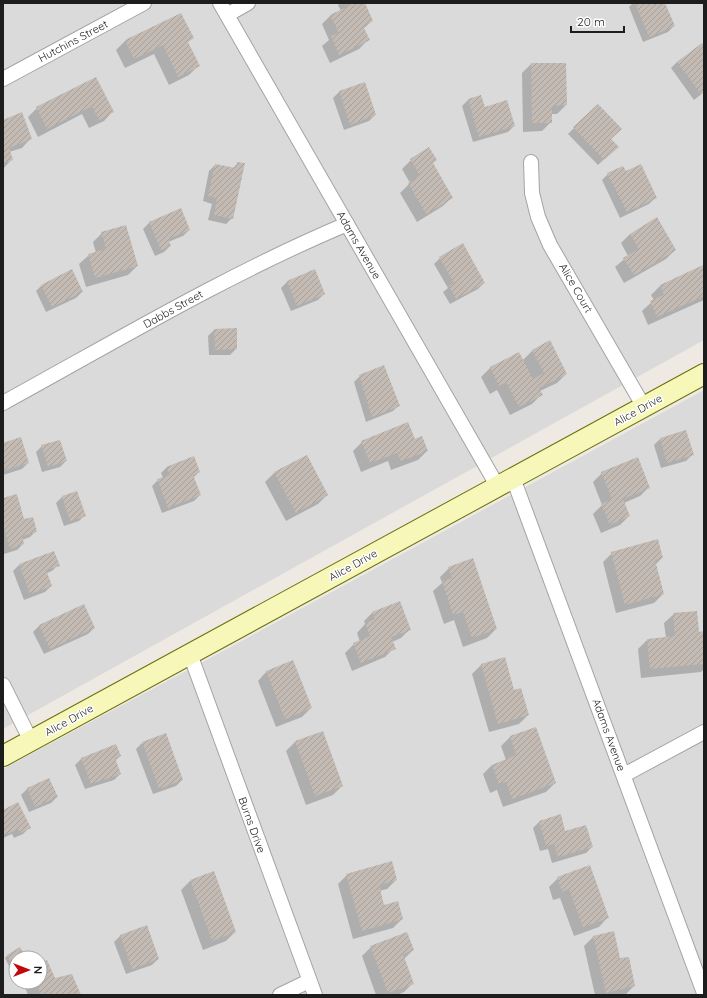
<svg xmlns="http://www.w3.org/2000/svg" width="707" height="998" viewBox="0 0 707 998" font-family="Quicksand,sans-serif">
<defs>
<pattern id="building-hatch" width="6" height="6" patternUnits="userSpaceOnUse"><rect width="6" height="6" fill="#c2bab3"/><path d="M-1 1l2-2M0 6l6-6M5 7l2-2" fill="none" stroke="#a69f9a"/></pattern>
</defs>
<rect width="100%" height="100%" fill="#eeeae3"/>
<!-- residential -->
<g fill="#dbdada" fill-rule="evenodd">
<path d="M3,3H704V340L3,729Z"/>
<path d="M704,390V995H3V769L201,663ZM16,958H40V982H16Z"/>
</g>
<!-- shadow -->
<g fill="#0003">
<path d="M341,3H364L372,21L363,29L368,40L359,49L330,63L322,46L329,40L322,24L331,15L341,11L338,5Z"/>
<path d="M633,3H664L674,26L668,32L643,42L629,7Z"/>
<path d="M181,14L192,38L187,43L198,66L189,75L169,85L154,54L125,68L116,50L125,41Z"/>
<path d="M702,45L704,48V92L694,100L671,68L677,62Z"/>
<path d="M531,64L566,105L557,114H551V122L542,131L523,132L522,73Z"/>
<path d="M96,78L113,111L104,121L89,128L82,114L38,137L28,117L37,108Z"/>
<path d="M364,83L375,115L369,121L344,130L333,98L339,92Z"/>
<path d="M481,97L484,108L514,126L508,132L473,142L462,106L468,100Z"/>
<path d="M3,121L31,138L22,148L9,152L12,159L3,169Z"/>
<path d="M574,128L610,139L617,147L598,165L568,134Z"/>
<path d="M411,160H436L432,164L452,197L443,206L417,222L400,193L410,183L402,169Z"/>
<path d="M238,163L232,218L226,224L208,220L212,204L203,201L209,171L215,165L232,169Z"/>
<path d="M625,173L655,198L649,204L620,218L602,180L608,174Z"/>
<path d="M149,223L189,230L183,236L168,242L170,246L164,252L155,256L143,229Z"/>
<path d="M102,233L137,266L128,275L86,287L79,264L89,255L96,253L93,242Z"/>
<path d="M630,234L675,250L666,259L624,283L615,267L628,256L621,243Z"/>
<path d="M440,258L484,283L478,289L450,304L443,292L448,288L434,264Z"/>
<path d="M703,267L704,270V300L648,325L642,311L654,300L651,295L660,286Z"/>
<path d="M315,271L324,294L318,300L291,311L281,288L287,282Z"/>
<path d="M42,285L82,292L76,298L46,312L36,291Z"/>
<path d="M214,330L236,349L230,355H209L208,336Z"/>
<path d="M533,350L566,374L557,383L540,391L541,395L532,404L510,415L497,390L490,394L481,377L490,368L519,354L522,361Z"/>
<path d="M360,376L399,405L393,411L366,422L354,382Z"/>
<path d="M685,431L692,455L686,461L661,468L654,445L660,439Z"/>
<path d="M414,440L427,451L418,460L391,470L388,461L361,472L353,451L362,442Z"/>
<path d="M3,444L28,463L22,469L3,475Z"/>
<path d="M42,446L66,461L60,467L42,472L36,452Z"/>
<path d="M306,456L327,495L318,504L286,521L265,482L274,473Z"/>
<path d="M167,467L199,472L193,478L200,495L194,501L162,513L152,486L158,480L163,478L161,473Z"/>
<path d="M602,473L649,487L640,496L624,503L629,516L620,525L601,533L593,514L602,505L593,482Z"/>
<path d="M62,497L85,515L79,521L64,526L56,503Z"/>
<path d="M3,499L36,531L30,537L22,540L23,544L17,550L4,554Z"/>
<path d="M54,553L58,565L52,571L47,573L51,586L45,592L24,600L13,571L19,565Z"/>
<path d="M612,553L662,558L655,565L663,594L654,603L616,613L603,562Z"/>
<path d="M449,568L496,629L487,638L463,647L454,620L444,624L433,591L442,583L440,577Z"/>
<path d="M83,605L94,628L88,634L44,654L33,632L39,626Z"/>
<path d="M373,612L410,629L401,638L392,642L394,648L385,657L352,671L345,653L354,644L360,642L357,633L365,624L364,621Z"/>
<path d="M674,614L698,633L704,632V669L701,672L641,678L638,649L647,640L666,638L664,623Z"/>
<path d="M504,659L514,691L528,715L519,724L489,732L472,674L481,665Z"/>
<path d="M267,671L311,708L302,717L276,727L258,681Z"/>
<path d="M535,728L555,783L546,792L503,807L497,790L490,793L483,774L492,765L506,760L501,746L510,737Z"/>
<path d="M166,734L182,780L176,786L153,794L136,749L142,743Z"/>
<path d="M295,742L342,786L333,795L306,805L286,751Z"/>
<path d="M115,745L120,756L115,761L120,774L114,780L85,789L75,765L81,759Z"/>
<path d="M49,779L57,797L51,803L29,812L21,795L27,789Z"/>
<path d="M3,811L29,828L23,834L14,838L12,834L3,838Z"/>
<path d="M539,822L565,832L592,847L586,853L552,863L548,849L540,851L533,828Z"/>
<path d="M213,872L235,932L226,941L203,950L181,890L190,881Z"/>
<path d="M347,875L396,880L387,889L379,891L384,906L402,919L393,928L353,939L338,884Z"/>
<path d="M558,878L608,917L599,927L574,936L560,898L553,900L549,887Z"/>
<path d="M146,926L158,959L152,965L126,974L114,942L120,936Z"/>
<path d="M593,937L619,960L634,986L625,995H595L584,946Z"/>
<path d="M371,947L413,950L404,959L413,983L404,992L397,995H376L362,956Z"/>
<path d="M8,955L25,958H16V970L12,972L5,958Z"/>
<path d="M40,964L55,979L80,995H28L23,982H40Z"/>
</g>
<!-- building -->
<g fill="url(#building-hatch)">
<path d="M350,3H365L373,21L363,26L370,40L339,55L331,36L339,33L330,15L351,5Z"/>
<path d="M635,3H665L675,26L649,37Z"/>
<path d="M181,13L194,38L188,42L200,66L178,77L163,45L134,59L125,40Z"/>
<path d="M702,43L704,46V92L701,94L677,62Z"/>
<path d="M531,63H566L567,105L552,106V123H532Z"/>
<path d="M96,77L114,112L99,120L92,106L47,129L36,107Z"/>
<path d="M365,82L376,115L350,125L339,91Z"/>
<path d="M481,95L485,107L507,100L515,126L479,137L468,99Z"/>
<path d="M598,104L622,129L611,139L619,147L604,160L573,127Z"/>
<path d="M22,112L32,139L9,148L13,160L3,164V120Z"/>
<path d="M429,147L437,160L433,163L453,198L426,214L408,183L420,176L410,159Z"/>
<path d="M237,162L245,163L233,219L214,215L217,198L208,196L215,164L236,168Z"/>
<path d="M641,164L657,198L627,212L607,173L623,166L626,171Z"/>
<path d="M181,208L190,230L168,239L171,246L161,250L149,222Z"/>
<path d="M657,217L676,250L634,275L623,258L639,249L630,234Z"/>
<path d="M126,225L138,266L95,278L88,254L106,249L101,232Z"/>
<path d="M463,243L485,283L456,299L449,286L454,283L439,257Z"/>
<path d="M703,265L704,296L657,317L650,301L664,295L660,285Z"/>
<path d="M72,269L83,292L52,307L41,285Z"/>
<path d="M315,269L325,294L297,306L287,281Z"/>
<path d="M237,328V349L215,350L214,329Z"/>
<path d="M550,340L567,374L539,388L543,395L519,407L506,382L499,386L490,367L519,352L533,379L544,373L532,350Z"/>
<path d="M384,365L400,406L372,417L359,375Z"/>
<path d="M408,422L415,439L422,436L428,451L401,461L397,453L370,463L361,441Z"/>
<path d="M686,430L694,455L667,463L660,438Z"/>
<path d="M21,437L29,463L3,471V443Z"/>
<path d="M60,440L67,461L48,467L41,445Z"/>
<path d="M307,455L328,495L296,513L274,472Z"/>
<path d="M194,456L200,472L193,475L201,495L168,508L157,479L170,475L166,467Z"/>
<path d="M638,457L650,488L623,499L630,516L610,525L601,504L612,499L601,472Z"/>
<path d="M77,491L86,516L70,521L62,496Z"/>
<path d="M17,494L24,519L33,517L37,532L22,536L24,544L10,549L3,525V498Z"/>
<path d="M658,539L663,558L655,560L664,594L625,605L611,552Z"/>
<path d="M54,551L60,566L46,570L52,586L30,594L19,564Z"/>
<path d="M473,558L497,629L472,638L463,612L453,615L442,581L452,578L448,567Z"/>
<path d="M400,601L411,630L391,637L396,649L361,663L353,643L370,636L365,623L375,619L372,612Z"/>
<path d="M84,604L95,628L50,649L39,625Z"/>
<path d="M697,611L699,632L704,631V664L650,669L647,639L675,636L673,613Z"/>
<path d="M505,657L514,690L521,688L529,715L498,724L481,664Z"/>
<path d="M293,660L312,708L285,719L266,671Z"/>
<path d="M536,727L556,783L512,799L506,782L499,784L492,765L516,755L510,736Z"/>
<path d="M323,731L343,786L315,796L295,741Z"/>
<path d="M166,733L183,780L159,789L142,742Z"/>
<path d="M116,744L121,756L115,758L121,774L91,784L81,758Z"/>
<path d="M49,778L58,797L35,807L27,788Z"/>
<path d="M18,802L31,828L20,833L18,829L3,836V810Z"/>
<path d="M561,814L565,831L586,825L593,847L558,857L554,844L546,846L539,821Z"/>
<path d="M392,861L397,880L379,885L384,905L398,901L403,919L362,931L346,874Z"/>
<path d="M590,865L609,918L583,927L569,889L562,892L557,877Z"/>
<path d="M214,871L236,932L212,941L190,880Z"/>
<path d="M147,925L159,959L132,969L120,935Z"/>
<path d="M614,931L620,958L629,957L635,986L606,993L593,936Z"/>
<path d="M407,932L414,950L403,954L414,984L388,993L370,946Z"/>
<path d="M20,947L26,958H16V972L7,955Z"/>
<path d="M47,960L55,978L72,974L81,995H41L36,982H40V963Z"/>
</g>
<g fill="none" stroke-linecap="round" stroke-linejoin="round">
<defs>
<g id="street">
<path d="M220,3L498,487"/>
<path d="M227,15L248,3"/>
<path d="M3,79L144,3"/>
<path d="M531,162L532,193L538,217L550,245L644,407"/>
<path d="M3,403C116,341 228,274 347,224"/>
<path d="M513,478L704,993"/>
<path d="M190,654L315,995"/>
<path d="M3,685L31,741"/>
<path d="M624,775L704,732"/>
<path d="M280,995L309,981"/>
</g>
<path id="secondary" d="M3,756L704,374"/>
</defs>
<!-- street casing -->
<use href="#street" stroke="#a4a4a4" stroke-width="16"/>
<!-- secondary casing -->
<use href="#secondary" stroke="#687008" stroke-width="22"/>
<!-- street -->
<use href="#street" stroke="#fff" stroke-width="14"/>
<!-- secondary -->
<use href="#secondary" stroke="#f6f7b8" stroke-width="20"/>
</g>
<g text-anchor="middle" stroke-width="3" stroke-linejoin="round" paint-order="stroke">
<!-- street labels -->
<g font-size="11" fill="#1d1d1d" stroke="#fff">
<text transform="translate(73 41) rotate(-28)" y="4">Hutchins Street</text>
<text transform="translate(359 245) rotate(60)" y="4">Adams Avenue</text>
<text transform="translate(576 288) rotate(60)" y="4">Alice Court</text>
<text transform="translate(173 309) rotate(-29)" y="4">Dabbs Street</text>
<text transform="translate(638 410) rotate(-29)" y="4">Alice Drive</text>
<text transform="translate(353 565) rotate(-29)" y="4">Alice Drive</text>
<text transform="translate(69 720) rotate(-29)" y="4">Alice Drive</text>
<text transform="translate(609 735) rotate(70)" y="4">Adams Avenue</text>
<text transform="translate(252 825) rotate(70)" y="4">Burns Drive</text>
</g>
</g>
<!-- border -->
<rect width="707" height="998" fill="none" stroke="#1d1d1d" stroke-width="8"/>
<!-- north arrow -->
<g transform="translate(28 970) rotate(90)"><circle r="19" fill="#ffffff" stroke="#a5a5a5"/>
<path d="M0-3L7 15L0 10L-7 15Z" fill="#c3070d"/>
<text y="-6" font-size="11" font-weight="bold" text-anchor="middle" fill="#1d1d1d">N</text>
</g>
<!-- scale -->
<path d="M571 26v6h53v-6" fill="none" stroke="#1d1d1d" stroke-width="2"/>
<text x="577" y="26" font-size="12" fill="#1d1d1d" stroke="#ffffff" stroke-width="3" paint-order="stroke">20 m</text>
</svg>
